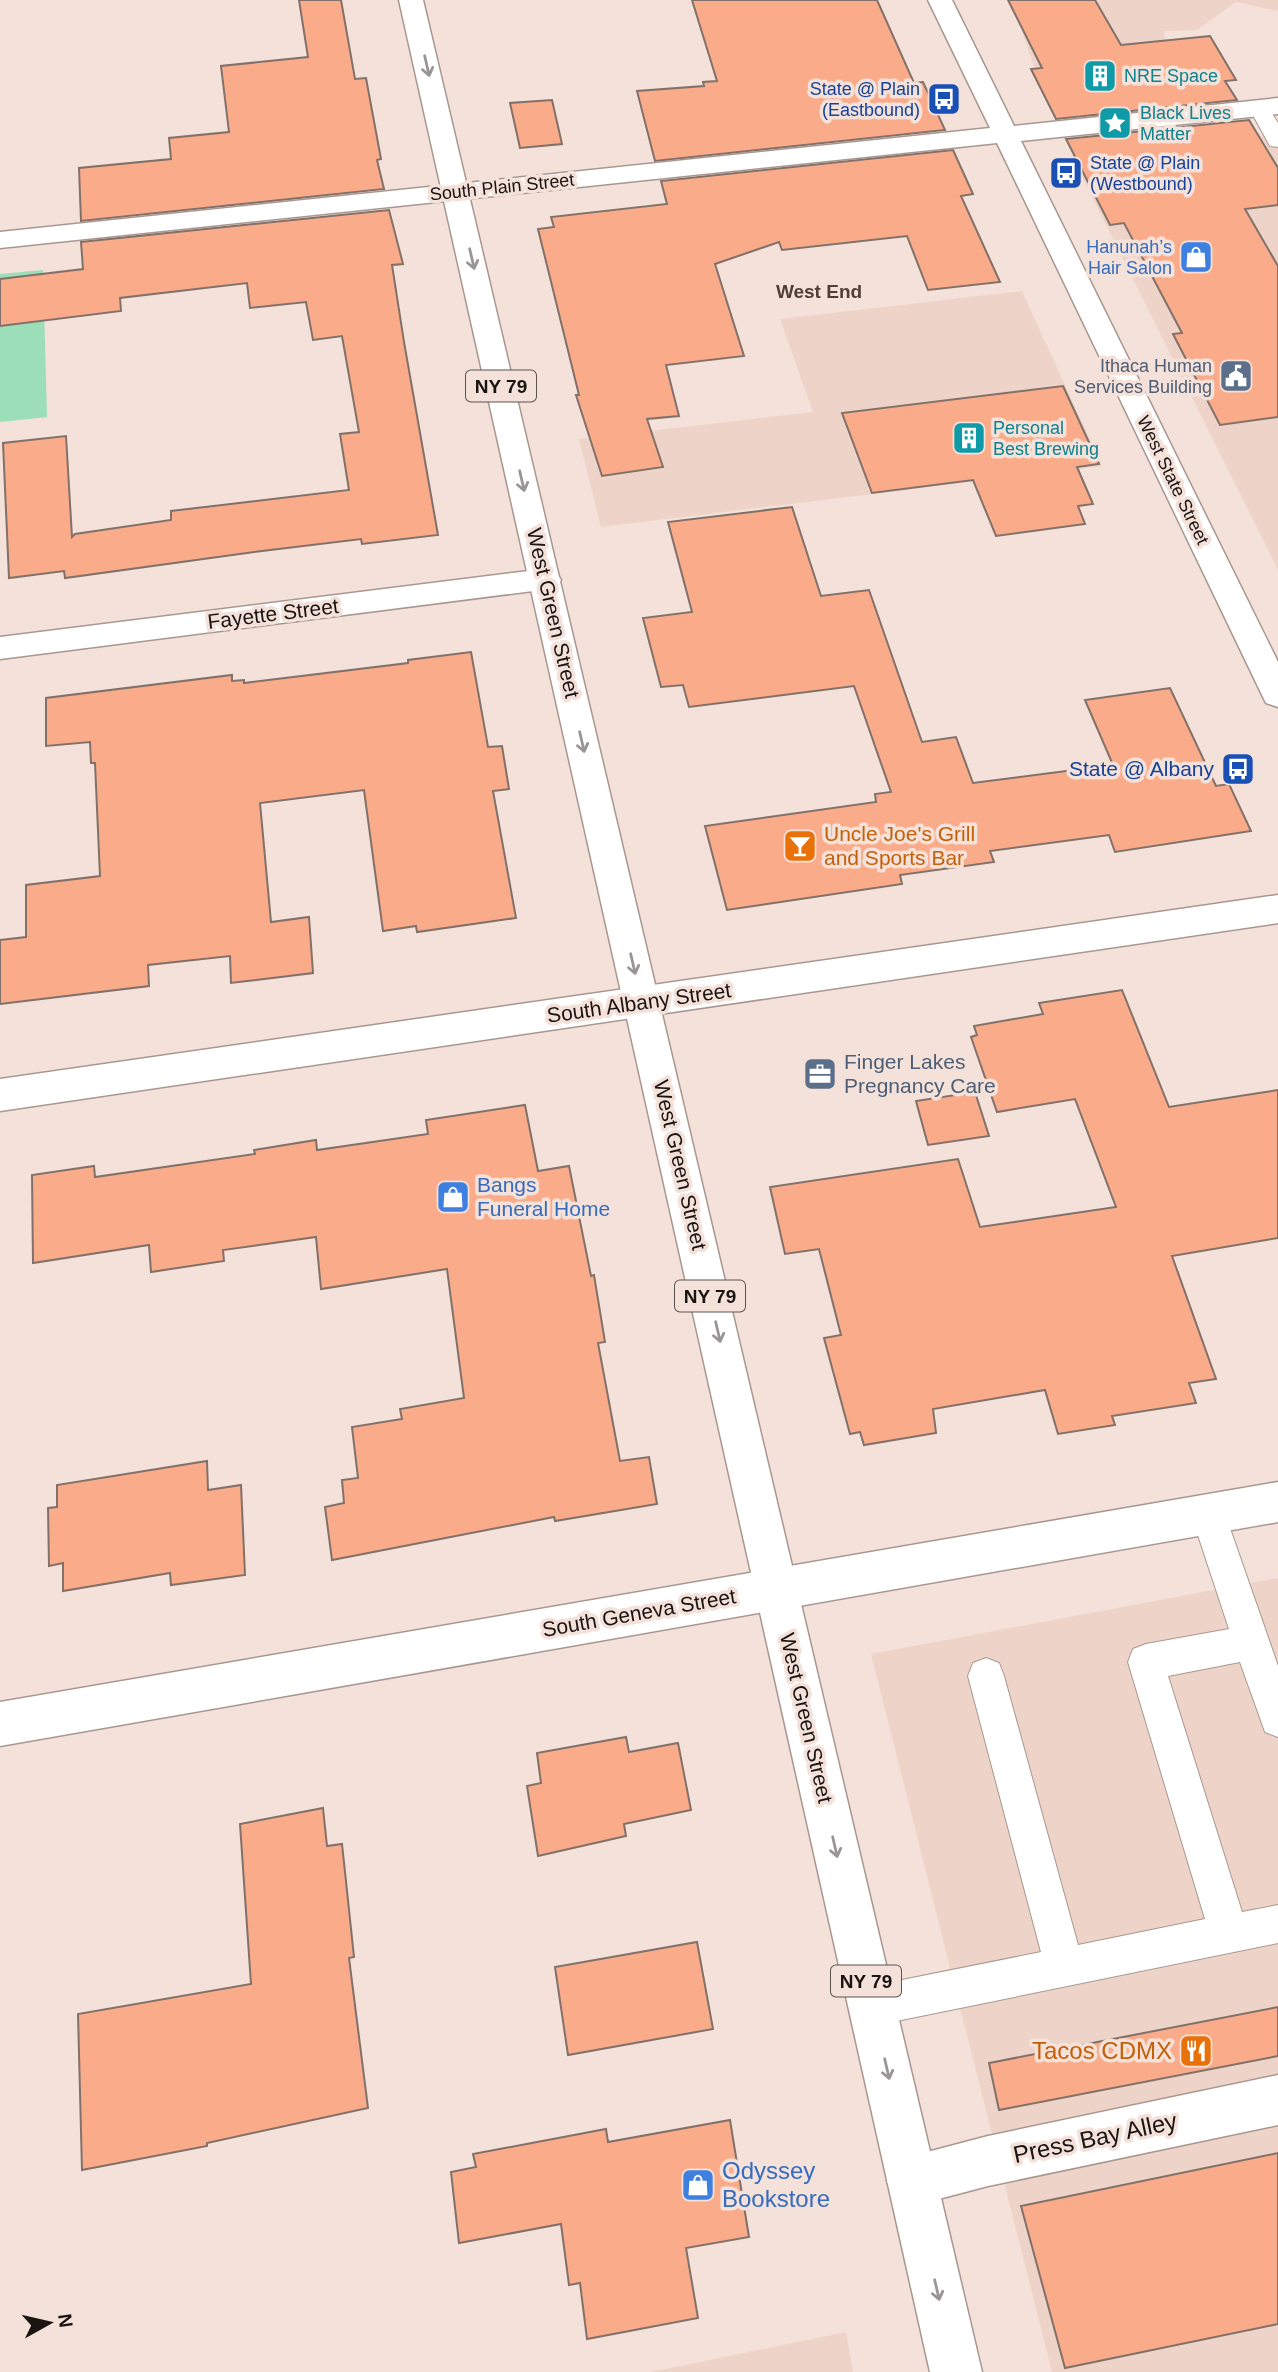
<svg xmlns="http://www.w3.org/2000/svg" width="1278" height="2372" viewBox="0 0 1278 2372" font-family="Arial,sans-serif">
<rect width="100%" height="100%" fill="#f4e1d9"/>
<!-- built -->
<g fill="#eed4c8">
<path d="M1097,0H1278V11L1236,2L1197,30L1164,31L1170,83L1044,96L1019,22L1104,15Z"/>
<path d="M1278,134V570L1071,155Z"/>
<path d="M1022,291L1102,466L601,527L579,439L813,412L780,319Z"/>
<path d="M1278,1578V2372H1052L871,1654Z"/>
<path d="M846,2332L853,2372H651Z"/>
</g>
<!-- green -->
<path fill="#9bdeb7" d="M43,270L47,417L0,422V274Z"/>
<!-- building -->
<g fill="#faac8a" stroke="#82716a" stroke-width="2">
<path d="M299,0H341L355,79L366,78L381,159L377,160L384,189L81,221L79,168L171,159L169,138L229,132L221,66L308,57Z"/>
<path d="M692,0H877L914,83L923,82L945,130L655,161L637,91L704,86L703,82L717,81Z"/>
<path d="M1008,0H1095L1121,45L1210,36L1236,80L1225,81L1237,100L1056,119L1031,69L1042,68Z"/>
<path d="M552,100L562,144L520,148L510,103Z"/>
<path d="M1249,120L1278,168V205L1245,209L1278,266V417L1220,425L1173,334L1182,333L1124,223L1110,225L1066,139Z"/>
<path d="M953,150L973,194L961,196L1000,282L928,290L907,236L782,250L779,242L715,264L744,356L666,365L679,416L647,419L663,467L602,476L576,395H579L538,229L554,227L551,217L667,204L661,181Z"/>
<path d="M389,210L403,264L392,265L404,342L438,535L362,544L361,539L262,551L65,578L64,571L9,578L3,443L66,436L72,537L75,534L171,520V511L349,490L340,434L359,432L342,336L313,340L306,302L250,308L247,283L120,298L121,311L0,326V279L83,269L81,242Z"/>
<path d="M1063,386L1099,464L1077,467L1093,504L1078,506L1085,524L996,536L973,480L872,493L842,413Z"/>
<path d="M792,507L821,596L869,590L922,742L956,737L973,783L1113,765L1085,700L1170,688L1216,786L1229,784L1251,831L1115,852L1109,835L990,851L994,862L900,875L902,884L727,910L705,826L876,802L875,794L891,792L854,686L689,707L683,685L661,687L643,618L692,612L668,522Z"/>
<path d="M471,652L488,747L502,746L509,789L493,791L516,918L417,932L416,926L383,931L364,790L260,803L271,922L309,917L313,973L231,983L230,956L148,965L149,986L0,1004V940L26,937V885L100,876L95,763H91L90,742L46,746V698L232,675V681L244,680V683L408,663V660Z"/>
<path d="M1122,990L1169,1107L1278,1090V1238L1172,1256L1216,1379L1189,1383L1196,1403L1112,1416L1115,1425L1058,1434L1045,1390L933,1409L936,1433L864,1445L860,1432L850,1434L824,1338L841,1335L819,1249L785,1254L770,1187L958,1159L980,1227L1116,1207L1075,1099L997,1112L971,1037L977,1035L974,1026L1043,1014L1039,1003Z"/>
<path d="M975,1092L989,1136L928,1145L916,1101Z"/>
<path d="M525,1105L538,1171L569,1166L591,1276L594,1275L605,1342L598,1343L620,1461L649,1457L657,1504L555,1521L554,1517L332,1560L325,1507L344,1503L342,1480L358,1478L352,1427L402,1419L400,1409L464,1398L447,1269L321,1289L316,1237L223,1250L224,1261L151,1272L149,1245L33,1263L32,1175L94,1166L95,1177L255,1154L254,1150L316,1140L317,1150L428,1134L426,1120Z"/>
<path d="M207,1461L208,1490L241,1485L245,1575L171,1585L170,1573L63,1591V1563L49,1566L48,1508L57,1507V1485Z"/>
<path d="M626,1737L629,1752L678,1743L691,1810L624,1824L626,1836L538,1856L527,1786L541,1783L537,1753Z"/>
<path d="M323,1808L327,1846L342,1844L354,1957L349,1958L368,2108L207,2143V2146L82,2170L78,2014L251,1984L240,1824Z"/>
<path d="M697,1942L713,2029L568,2055L555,1967Z"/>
<path d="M1278,2007V2056L999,2110L989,2063Z"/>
<path d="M730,2120L749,2237L686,2248L698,2318L587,2339L580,2283L569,2285L561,2224L459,2243L451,2172L476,2167L473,2154L606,2129L608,2142Z"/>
<path d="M1278,2153V2324L1065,2368L1021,2206Z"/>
</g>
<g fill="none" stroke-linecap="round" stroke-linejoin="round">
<defs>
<g id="lane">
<path d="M1259,102L1266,104L1278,123V147L1270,146L1249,108L1252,104Z"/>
<path d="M1208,1498L1220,1502L1225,1514L1278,1666V1737L1265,1732L1240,1662L1168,1676L1242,1912L1278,1905V1943L872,2026L858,2020L852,2006L858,1992L872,1986L1041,1952L968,1676L973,1663L986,1658L999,1663L1004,1676L1078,1945L1205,1919L1128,1662L1133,1649L1146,1644L1229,1629L1191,1514L1196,1502Z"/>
</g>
<g id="street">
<path d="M545,569L556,572L561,580L556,588L0,659V637Z"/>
<path d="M1278,1482V1522L0,1746V1702Z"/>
<path d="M1278,2075V2125L988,2186L912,2206L894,2199L887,2181L894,2163L912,2156L988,2136Z"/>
</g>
<g id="secondary">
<path d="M928,0H952L1014,126L1278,98V114L1021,141L1278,662V707L1266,703L1262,695L997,143L0,248V232L990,128Z"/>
<path d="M1278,895V923L0,1111V1079Z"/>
</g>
<path id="highway" d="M399,0H423L982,2372H930Z"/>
</defs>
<!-- lane casing -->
<use href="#lane" stroke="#a89790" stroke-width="2"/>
<!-- street casing -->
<use href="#street" stroke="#a89790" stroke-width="3"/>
<!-- secondary casing -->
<use href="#secondary" stroke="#a89790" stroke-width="3"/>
<!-- highway casing -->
<use href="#highway" stroke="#a89790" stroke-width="3"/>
<!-- lane -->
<use href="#lane" fill="#fff" fill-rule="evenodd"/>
<!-- street -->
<use href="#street" fill="#fff" fill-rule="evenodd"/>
<!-- secondary -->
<use href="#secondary" fill="#fff" fill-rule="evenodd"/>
<!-- highway -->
<use href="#highway" fill="#fff" fill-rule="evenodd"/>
</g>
<!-- one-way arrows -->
<defs><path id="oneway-shaft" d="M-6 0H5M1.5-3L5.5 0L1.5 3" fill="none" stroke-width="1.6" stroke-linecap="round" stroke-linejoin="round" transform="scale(1.75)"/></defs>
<g stroke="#989594">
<use href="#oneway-shaft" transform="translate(427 66) rotate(77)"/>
<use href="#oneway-shaft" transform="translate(472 259) rotate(77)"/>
<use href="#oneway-shaft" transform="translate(522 481) rotate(77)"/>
<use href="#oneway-shaft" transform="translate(582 742) rotate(77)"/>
<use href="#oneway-shaft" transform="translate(633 964) rotate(77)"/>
<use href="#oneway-shaft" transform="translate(718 1332) rotate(77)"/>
<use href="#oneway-shaft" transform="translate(835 1847) rotate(77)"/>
<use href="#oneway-shaft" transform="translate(887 2069) rotate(77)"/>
<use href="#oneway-shaft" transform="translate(937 2290) rotate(77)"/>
</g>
<!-- icons -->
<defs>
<symbol id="building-square" viewBox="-11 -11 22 22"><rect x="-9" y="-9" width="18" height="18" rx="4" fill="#0f9aa8" stroke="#f4e1d9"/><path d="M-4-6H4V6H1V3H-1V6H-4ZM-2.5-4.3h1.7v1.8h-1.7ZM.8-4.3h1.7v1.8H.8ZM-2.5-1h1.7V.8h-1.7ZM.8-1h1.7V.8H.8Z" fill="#fff"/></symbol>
<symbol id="bus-square" viewBox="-11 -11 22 22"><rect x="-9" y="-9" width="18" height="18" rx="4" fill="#1a4fb4" stroke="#f4e1d9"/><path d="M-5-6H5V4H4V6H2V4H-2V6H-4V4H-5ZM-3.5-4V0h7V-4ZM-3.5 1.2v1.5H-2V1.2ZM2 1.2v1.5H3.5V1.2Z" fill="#fff"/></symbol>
<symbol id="sight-square" viewBox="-11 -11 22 22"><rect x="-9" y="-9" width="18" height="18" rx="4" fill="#0f9aa8" stroke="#f4e1d9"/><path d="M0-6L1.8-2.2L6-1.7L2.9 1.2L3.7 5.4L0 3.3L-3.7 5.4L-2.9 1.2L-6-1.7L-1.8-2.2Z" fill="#fff"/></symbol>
<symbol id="shop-square" viewBox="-11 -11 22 22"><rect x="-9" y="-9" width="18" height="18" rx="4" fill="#3f7fe0" stroke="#f4e1d9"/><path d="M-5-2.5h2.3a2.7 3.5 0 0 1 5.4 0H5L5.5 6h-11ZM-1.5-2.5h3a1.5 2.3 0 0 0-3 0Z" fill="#fff"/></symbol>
<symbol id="civic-square" viewBox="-11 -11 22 22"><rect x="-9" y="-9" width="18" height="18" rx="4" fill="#5c6f8a" stroke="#f4e1d9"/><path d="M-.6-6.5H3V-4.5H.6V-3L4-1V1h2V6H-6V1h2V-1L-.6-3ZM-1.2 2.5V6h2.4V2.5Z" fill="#fff"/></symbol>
<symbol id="bar-square" viewBox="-11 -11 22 22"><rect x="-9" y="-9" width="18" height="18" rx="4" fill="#e8710a" stroke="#f4e1d9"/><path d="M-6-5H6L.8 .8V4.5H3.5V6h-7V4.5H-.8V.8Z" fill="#fff"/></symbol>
<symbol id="office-square" viewBox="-11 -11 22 22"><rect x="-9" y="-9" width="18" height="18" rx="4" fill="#5c6f8a" stroke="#f4e1d9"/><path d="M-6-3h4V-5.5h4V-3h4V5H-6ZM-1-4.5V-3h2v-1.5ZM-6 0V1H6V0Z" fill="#fff"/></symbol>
<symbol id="restaurant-square" viewBox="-11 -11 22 22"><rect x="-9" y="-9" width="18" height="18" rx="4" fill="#e8710a" stroke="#f4e1d9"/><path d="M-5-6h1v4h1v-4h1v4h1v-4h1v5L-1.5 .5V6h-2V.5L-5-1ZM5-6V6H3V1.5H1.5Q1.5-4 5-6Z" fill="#fff"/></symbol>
</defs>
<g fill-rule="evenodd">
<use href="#building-square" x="1081" y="57" width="38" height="38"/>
<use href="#bus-square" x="925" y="80" width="38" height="38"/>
<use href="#sight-square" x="1096" y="104" width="38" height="38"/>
<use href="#bus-square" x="1047" y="154" width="38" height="38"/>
<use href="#shop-square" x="1177" y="238" width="38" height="38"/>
<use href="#civic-square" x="1217" y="357" width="38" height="38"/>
<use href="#building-square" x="950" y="419" width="38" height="38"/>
<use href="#bus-square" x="1219" y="750" width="38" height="38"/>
<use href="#bar-square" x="781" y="827" width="38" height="38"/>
<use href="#office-square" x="801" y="1055" width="38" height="38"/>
<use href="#shop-square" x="434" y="1178" width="38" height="38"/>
<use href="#restaurant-square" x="1177" y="2032" width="38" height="38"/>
<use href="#shop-square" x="679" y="2166" width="38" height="38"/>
</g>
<g text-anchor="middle" stroke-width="7" stroke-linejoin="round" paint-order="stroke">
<!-- far-culture labels -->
<g font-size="18" fill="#0d838f" stroke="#f4e1d9" text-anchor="start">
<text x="1124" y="82">NRE Space</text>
<text x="1140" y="119">Black Lives<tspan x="1140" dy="21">Matter</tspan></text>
<text x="993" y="434">Personal<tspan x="993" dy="21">Best Brewing</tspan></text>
</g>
<!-- far-transit labels -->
<g font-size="18" fill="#164399" stroke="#f4e1d9" text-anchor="end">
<text x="920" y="95">State @ Plain<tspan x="920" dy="21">(Eastbound)</tspan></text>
<text x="1090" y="169" text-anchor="start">State @ Plain<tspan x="1090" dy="21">(Westbound)</tspan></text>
</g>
<!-- far-street labels -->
<g font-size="18" fill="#1a1412" stroke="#f4e1d9">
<text transform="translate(502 187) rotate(-6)" y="6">South Plain Street</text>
<text transform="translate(1173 480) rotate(64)" y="6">West State Street</text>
</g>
<!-- far-shop labels -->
<g font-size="18" fill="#366cbe" stroke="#f4e1d9" text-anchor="end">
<text x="1172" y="253">Hanunah’s<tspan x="1172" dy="21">Hair Salon</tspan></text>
</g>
<!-- far-service labels -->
<g font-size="18" fill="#4e5e75" stroke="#f4e1d9" text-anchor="end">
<text x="1212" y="372">Ithaca Human<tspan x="1212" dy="21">Services Building</tspan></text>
</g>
<!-- far-neighbourhood labels -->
<g font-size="19" font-weight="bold" fill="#4e3f39" stroke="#f4e1d9">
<text x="819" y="298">West End</text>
</g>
<!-- shield labels -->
<g fill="#f4e1d9" stroke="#5b524e" stroke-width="2">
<rect x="466" y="370.5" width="70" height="31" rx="5"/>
<rect x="675" y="1280.5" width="70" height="31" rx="5"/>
<rect x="831" y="1965.5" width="70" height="31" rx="5"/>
</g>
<g font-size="19" font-weight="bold" fill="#1a1412">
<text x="501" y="393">NY 79</text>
<text x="710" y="1303">NY 79</text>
<text x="866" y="1988">NY 79</text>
</g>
<!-- street labels -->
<g font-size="21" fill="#1a1412" stroke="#f4e1d9">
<text transform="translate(553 613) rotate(77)" y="7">West Green Street</text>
<text transform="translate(273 614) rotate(-7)" y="7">Fayette Street</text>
<text transform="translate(639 1003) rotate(-8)" y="7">South Albany Street</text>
<text transform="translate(680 1165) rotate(77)" y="7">West Green Street</text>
<text transform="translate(639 1613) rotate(-10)" y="7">South Geneva Street</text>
<text transform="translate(806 1718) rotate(77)" y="7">West Green Street</text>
</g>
<!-- transit labels -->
<g font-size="21" fill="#164399" stroke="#f4e1d9" text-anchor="end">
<text x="1214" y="776">State @ Albany</text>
</g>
<!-- food labels -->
<g font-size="21" fill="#c56008" stroke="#f4e1d9" text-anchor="start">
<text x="824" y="841">Uncle Joe's Grill<tspan x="824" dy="24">and Sports Bar</tspan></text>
</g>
<!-- service labels -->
<g font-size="21" fill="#4e5e75" stroke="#f4e1d9" text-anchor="start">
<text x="844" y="1069">Finger Lakes<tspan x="844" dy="24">Pregnancy Care</tspan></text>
</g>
<!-- shop labels -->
<g font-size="21" fill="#366cbe" stroke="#f4e1d9" text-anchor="start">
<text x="477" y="1192">Bangs<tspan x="477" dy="24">Funeral Home</tspan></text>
</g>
<!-- near-food labels -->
<g font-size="24" fill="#c56008" stroke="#f4e1d9" text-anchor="end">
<text x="1172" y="2059">Tacos CDMX</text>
</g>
<!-- near-street labels -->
<g font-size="24" fill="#1a1412" stroke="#f4e1d9">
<text transform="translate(1095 2138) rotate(-12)" y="8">Press Bay Alley</text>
</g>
<!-- near-shop labels -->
<g font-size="24" fill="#366cbe" stroke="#f4e1d9" text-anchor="start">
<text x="722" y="2179">Odyssey<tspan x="722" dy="28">Bookstore</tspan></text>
</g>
</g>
<!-- north arrow -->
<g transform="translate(49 2323) rotate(82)" stroke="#f4e1d9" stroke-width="5" paint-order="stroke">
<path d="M0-5L12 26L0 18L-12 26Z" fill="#1a1412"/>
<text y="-10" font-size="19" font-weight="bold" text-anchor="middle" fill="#1a1412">N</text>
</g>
</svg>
